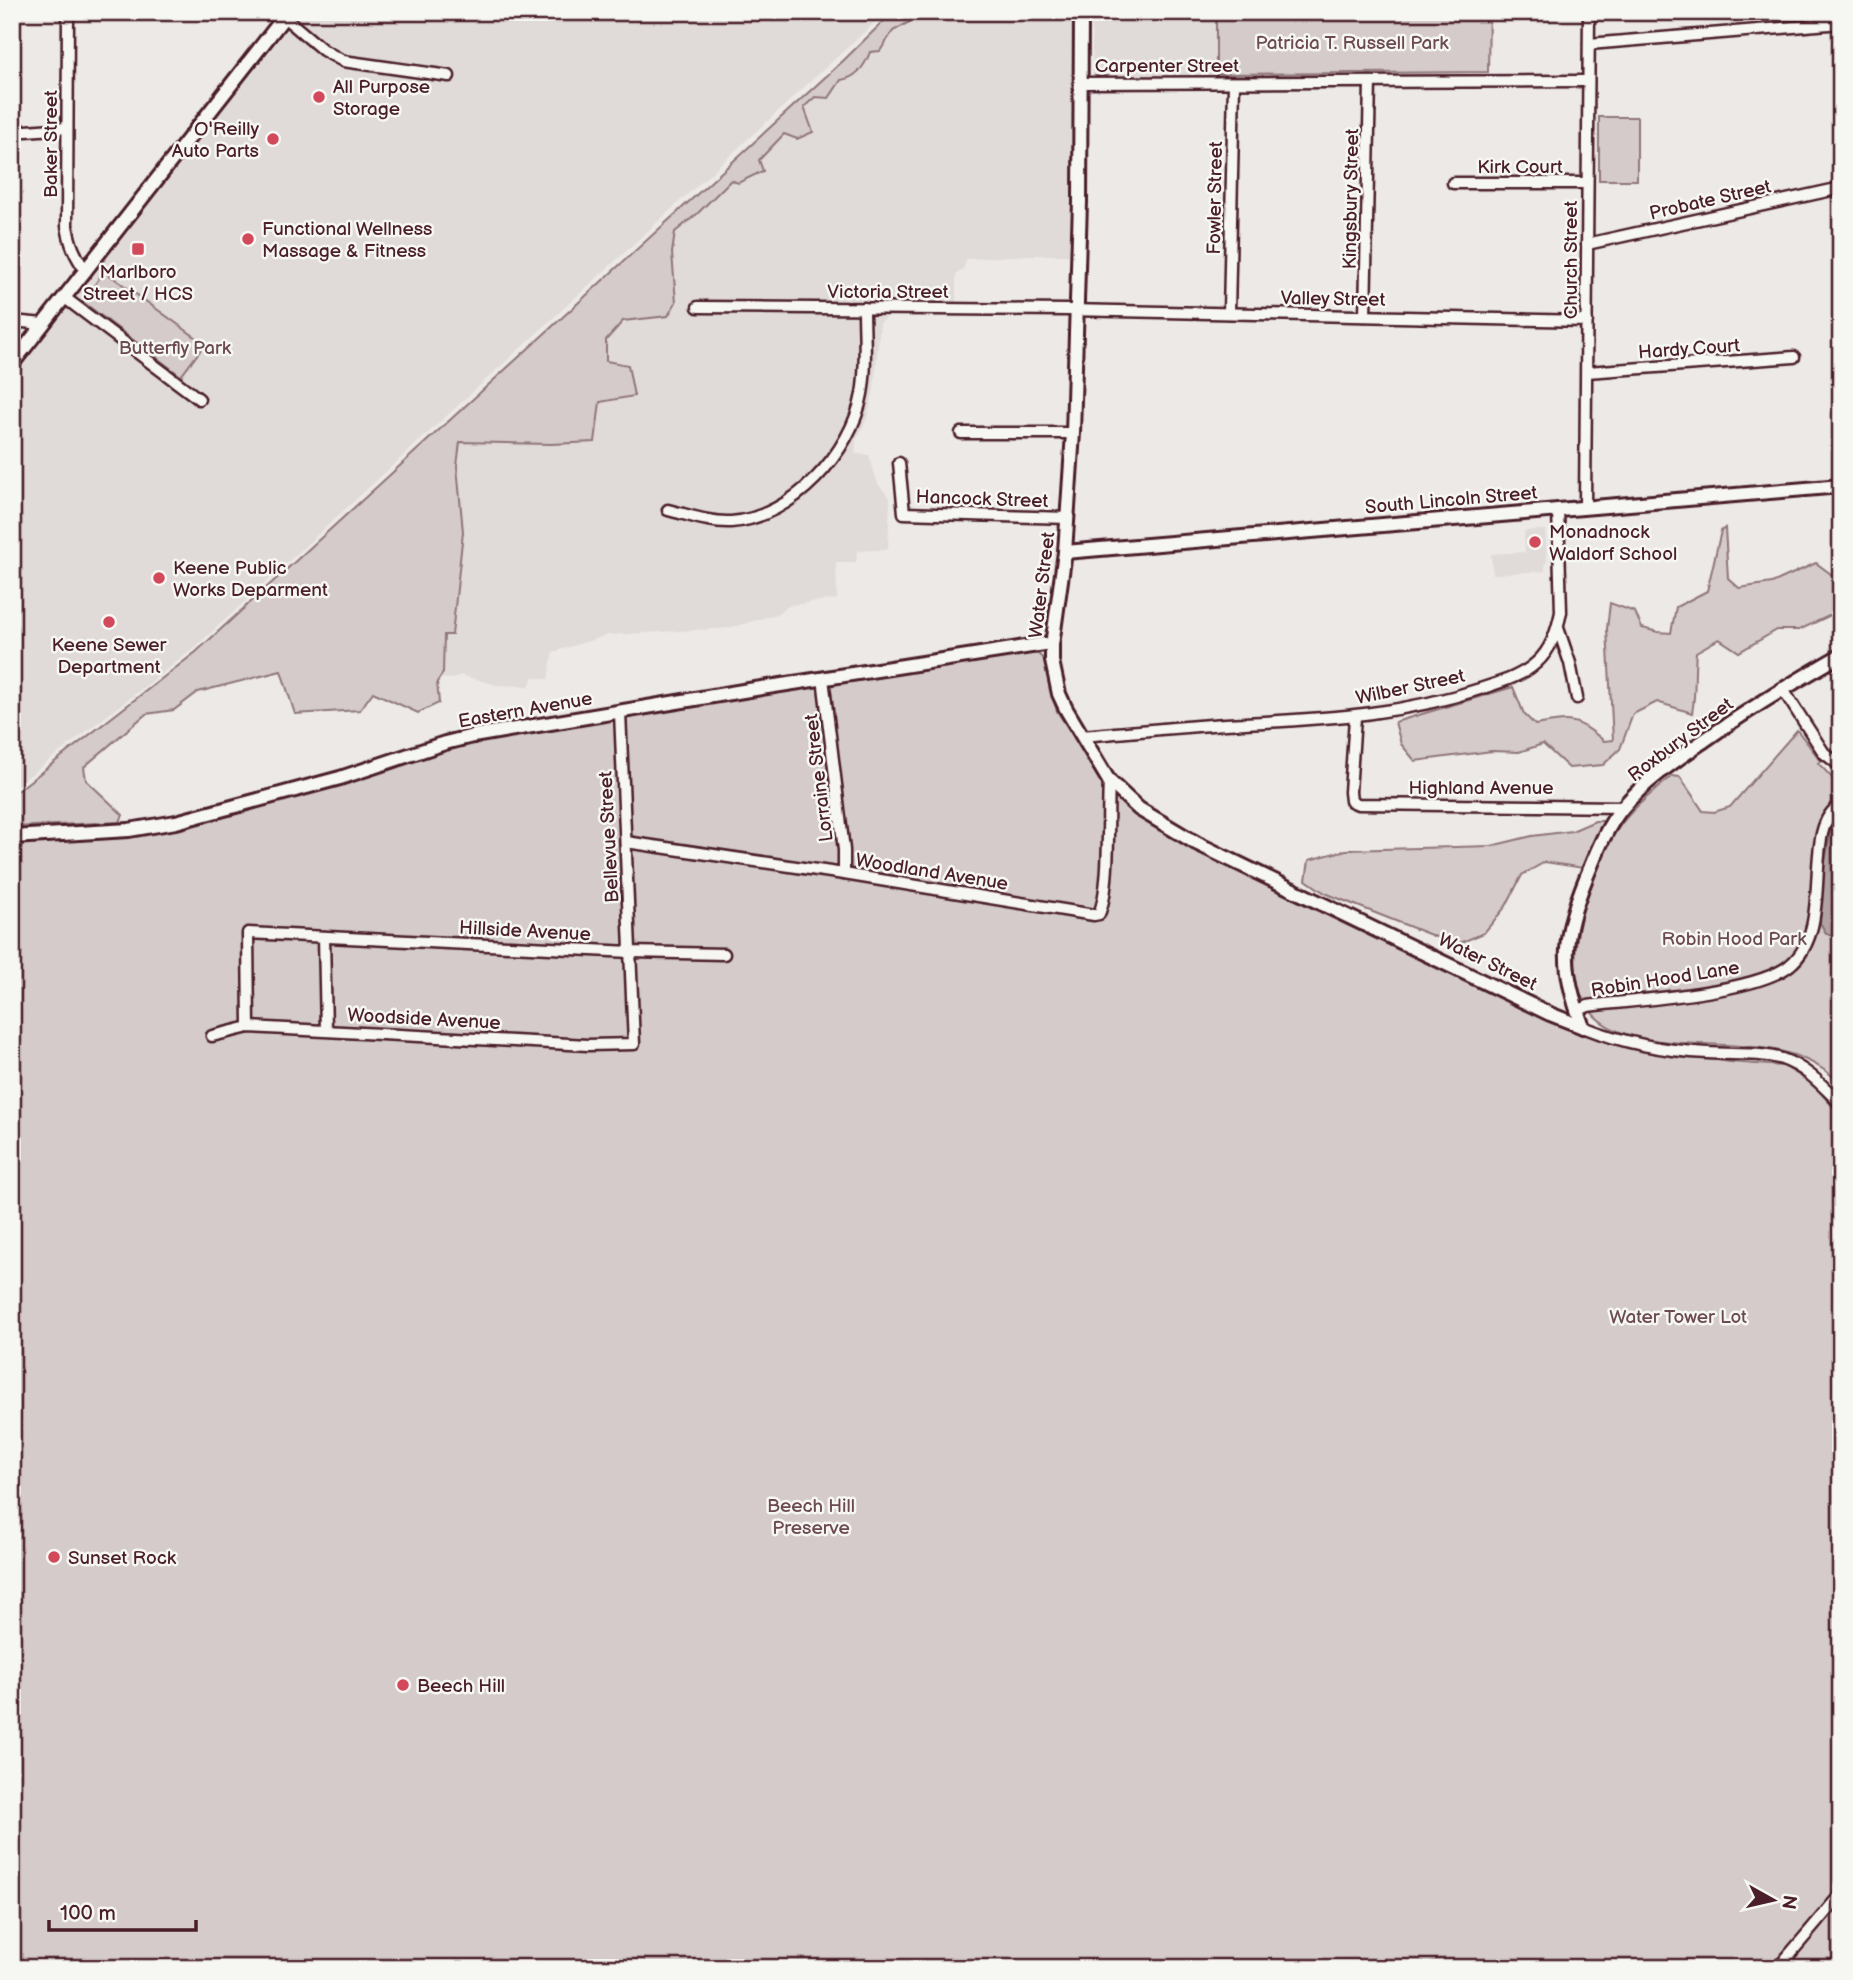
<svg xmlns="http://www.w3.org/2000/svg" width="1853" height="1980" viewBox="0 0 1853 1980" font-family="'Balsamiq Sans',sans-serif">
<rect width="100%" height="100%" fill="#ece9e6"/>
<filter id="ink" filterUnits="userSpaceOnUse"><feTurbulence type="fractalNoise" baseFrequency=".0143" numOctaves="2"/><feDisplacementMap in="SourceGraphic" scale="14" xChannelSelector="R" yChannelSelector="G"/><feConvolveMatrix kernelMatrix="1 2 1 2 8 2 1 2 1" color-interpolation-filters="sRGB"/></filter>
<g filter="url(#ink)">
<!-- built -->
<g fill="#e0dad8">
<path d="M300,12H886L193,649L12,789V379Z"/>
<path d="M917,12H1075L1074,255H1026L967,259L963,269L956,275V303H911L909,316H887L880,323L874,388L868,416L856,441L855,454L869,455L878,484L890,498L888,549L857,551L856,562H836L837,599L790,605L776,614L730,628L608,635L553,652L548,679L533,677L529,686L497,685L460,675L452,679L440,678L443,673L444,634L451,635L463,532L457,466L460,441L551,444L600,402L634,396L606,361V340L623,321L658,318L676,302L672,253L675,232L697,214L731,180L759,160L784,133L813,132L804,107L815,97L829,98L841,80L866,63L870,52L880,51L893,31L915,19Z"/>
<path d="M1091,12H1216V77L1093,75Z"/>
<path d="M1545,530L1547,562H1545V571L1493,574L1491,554L1525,552L1524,531Z"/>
</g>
<!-- green -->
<g fill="#d4cbca" stroke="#8f757a" stroke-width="2">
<path d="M893,12H917L915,19L893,31L880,51L870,52C865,66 856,78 841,80L829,98L815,97L804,107L813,132L797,139L784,134L759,160L763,171L738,183L731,180L697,214L675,232L672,253L676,302L668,316L623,321L606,340V361L628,365L634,396L600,402L595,442L551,444L460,442L457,466L463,532L452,635H444L443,673L437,682L439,703L418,713L373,692L360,710L295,714L281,671L198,692L174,710L146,714L84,767L86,780L123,815L120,822L12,827V795L196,652L844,60Z"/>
<path d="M1216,12H1489L1488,72L1216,74Z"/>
<rect x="1599" y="117" width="38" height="63"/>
<path d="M104,271L205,344L181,376L83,302Z"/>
<path d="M1725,528L1728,578L1739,588L1772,583L1816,563L1839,580L1841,578V605L1829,616L1799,630H1777L1739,652L1719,639L1696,652C1694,673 1696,693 1692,713L1657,702L1633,714L1620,749L1603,765L1569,768L1543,744L1519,752L1492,751L1415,761L1401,744L1395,722L1513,687L1524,714L1535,725C1570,719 1577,717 1604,741L1613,740L1607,629L1610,603L1635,612L1642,628L1658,632L1671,633L1676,607L1707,591L1721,531Z"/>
<path d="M1028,653L1038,654L1045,660L1050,689L1057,711L1100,777L1157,827L1242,872L1555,1020L1614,1044L1730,1062L1783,1066L1812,1083L1841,1116V1889L1772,1968H12V849L25,844L46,840L111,838L217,819L335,786L456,745L683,706Z"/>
<path d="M1797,730L1821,761L1818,763L1838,784H1841V1083C1821,1065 1801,1055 1775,1050C1690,1033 1555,1072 1578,931C1584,896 1600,853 1622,823C1636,805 1654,791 1672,776L1680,777L1703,811L1714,812L1730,807Z"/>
<path d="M1595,821H1606L1583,868L1545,862L1522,875L1506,906L1484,933L1460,943L1436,937L1325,893L1306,880L1309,860L1346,850L1491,846L1532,836L1572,831Z"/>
<path d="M1841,1902V1968H1786L1802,1945Z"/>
</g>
<!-- water -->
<path fill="#b1a2a3" stroke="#886e73" stroke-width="2" d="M1841,814V935L1836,937L1826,933L1820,923L1824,868L1832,823Z"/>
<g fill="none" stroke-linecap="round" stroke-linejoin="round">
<defs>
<g id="minor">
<path d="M68,12L67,226C70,244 75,256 86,271"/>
<path d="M284,17L323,50L343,61L449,76"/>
<path d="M1589,44L1841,23"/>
<path d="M1081,83L1588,81"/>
<path d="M12,132L67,128"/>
<path d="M1453,183H1587"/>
<path d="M1587,244L1841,188"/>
<path d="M65,298L199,399"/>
<path d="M698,307L1069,310L1587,321"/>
<path d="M1229,313L1234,83"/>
<path d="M1365,316L1370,82"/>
<path d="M12,321L44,324"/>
<path d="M1587,372L1794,357"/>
<path d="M961,433H1073"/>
<path d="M899,463L904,513L1068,518"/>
<path d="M1585,507L1589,12"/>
<path d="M668,510C689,515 710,523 731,522C792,518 852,452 862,394C867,366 864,336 864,308"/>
<path d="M1558,628L1570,663L1577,698"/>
<path d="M823,678L844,850V874"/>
<path d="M1782,688L1824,753L1841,766"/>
<path d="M1355,717L1350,792L1351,801L1358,804L1623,807"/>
<path d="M1082,736C1130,732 1178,727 1226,724C1316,719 1396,717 1483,688C1501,682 1522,676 1536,663C1551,650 1557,631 1561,612L1558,509"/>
<path d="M626,842L844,874L1094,915L1099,914C1111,886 1107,814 1109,781"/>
<path d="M324,937L326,1030"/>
<path d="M1577,1011L1588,1006C1635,1000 1757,993 1790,965C1837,927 1799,827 1841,805"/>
<path d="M249,1027L248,933L631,952L724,954"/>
<path d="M1583,1027C1623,1043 1664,1051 1708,1053C1732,1055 1758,1052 1782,1059C1806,1067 1824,1087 1841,1104"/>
<path d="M212,1036L249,1027L588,1045L634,1044L620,712"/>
<path d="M1778,1968L1841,1894"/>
</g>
<g id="tertiary">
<path d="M1081,12L1080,202L1073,433L1065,552L1052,645V661L1059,694L1066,709L1109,781L1139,809L1196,843L1550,1014L1583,1027"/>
<path d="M12,364L288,12"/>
<path d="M1065,552L1841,486"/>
<path d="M12,837L129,830L176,822L340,778L445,743L473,736L749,690L1044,644L1052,645"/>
<path d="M1583,1027C1560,967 1562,937 1586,878C1596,854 1606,827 1623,807C1646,780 1676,760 1705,740C1749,709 1794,682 1841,655"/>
</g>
</defs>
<!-- minor casing -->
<use href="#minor" stroke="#4a1f2b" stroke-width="15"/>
<!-- tertiary casing -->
<use href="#tertiary" stroke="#4a1f2b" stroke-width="18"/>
<!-- minor -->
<use href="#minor" stroke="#f6f6f2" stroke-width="10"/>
<!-- tertiary -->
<use href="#tertiary" stroke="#f6f6f2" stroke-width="12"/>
</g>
</g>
<!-- markers -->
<g fill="#d1495b" stroke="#f6f6f2" stroke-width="2.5">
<circle cx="319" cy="97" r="7"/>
<circle cx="273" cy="139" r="7"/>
<circle cx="248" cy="239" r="7"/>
<rect x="131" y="242" width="14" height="14" rx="3.5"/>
<circle cx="1535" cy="542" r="7"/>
<circle cx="159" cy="578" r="7"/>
<circle cx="109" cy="622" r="7"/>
<circle cx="54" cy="1557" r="7"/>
<circle cx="403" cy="1685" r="7"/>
</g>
<g text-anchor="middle" stroke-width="5" stroke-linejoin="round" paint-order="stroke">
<!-- park labels -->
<g font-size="19" fill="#6c4a53" stroke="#f6f6f2">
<text x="1352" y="49">Patricia T. Russell Park</text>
<text x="175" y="354">Butterfly Park</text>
<text x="1734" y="945">Robin Hood Park</text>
<text x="1678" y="1323">Water Tower Lot</text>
<text x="811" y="1512">Beech Hill<tspan x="811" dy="22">Preserve</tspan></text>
</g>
<!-- street labels -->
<g font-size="19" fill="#4a1f2b" stroke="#f6f6f2">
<text x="1167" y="72">Carpenter Street</text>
<text transform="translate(50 144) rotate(-90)" y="7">Baker Street</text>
<text x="1520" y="173">Kirk Court</text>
<text transform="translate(1214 198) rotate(-89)" y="7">Fowler Street</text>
<text transform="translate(1350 199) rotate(-89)" y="7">Kingsbury Street</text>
<text transform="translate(1710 199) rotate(-13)" y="7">Probate Street</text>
<text transform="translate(1570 260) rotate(-90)" y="7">Church Street</text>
<text x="888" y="298">Victoria Street</text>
<text transform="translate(1333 298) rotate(1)" y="7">Valley Street</text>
<text transform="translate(1689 348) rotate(-4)" y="7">Hardy Court</text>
<text transform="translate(982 498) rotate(2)" y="7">Hancock Street</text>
<text transform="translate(1451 499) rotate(-5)" y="7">South Lincoln Street</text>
<text transform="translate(1041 585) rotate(-83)" y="7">Water Street</text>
<text transform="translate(1410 686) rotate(-12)" y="7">Wilber Street</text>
<text transform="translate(525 709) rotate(-10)" y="7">Eastern Avenue</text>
<text transform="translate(1680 739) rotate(-37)" y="7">Roxbury Street</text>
<text transform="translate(818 778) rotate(-97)" y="7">Lorraine Street</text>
<text x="1481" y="794">Highland Avenue</text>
<text transform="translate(608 837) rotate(-93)" y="7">Bellevue Street</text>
<text transform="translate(932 871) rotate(9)" y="7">Woodland Avenue</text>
<text transform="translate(525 930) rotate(3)" y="7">Hillside Avenue</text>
<text transform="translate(1488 961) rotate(26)" y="7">Water Street</text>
<text transform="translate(1665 978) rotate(-9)" y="7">Robin Hood Lane</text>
<text transform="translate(424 1018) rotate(3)" y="7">Woodside Avenue</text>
</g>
<!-- poi labels -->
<g font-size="19" fill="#4a1f2b" stroke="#f6f6f2" text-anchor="start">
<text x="333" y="93">All Purpose<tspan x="333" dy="22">Storage</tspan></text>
<text x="259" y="135" text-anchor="end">O'Reilly<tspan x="259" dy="22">Auto Parts</tspan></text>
<text x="262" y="235">Functional Wellness<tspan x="262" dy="22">Massage &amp; Fitness</tspan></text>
<text x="138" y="278" text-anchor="middle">Marlboro<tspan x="138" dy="22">Street / HCS</tspan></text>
<text x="1549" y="538">Monadnock<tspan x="1549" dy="22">Waldorf School</tspan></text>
<text x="173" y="574">Keene Public<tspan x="173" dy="22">Works Deparment</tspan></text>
<text x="109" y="651" text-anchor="middle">Keene Sewer<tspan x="109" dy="22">Department</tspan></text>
<text x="68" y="1564">Sunset Rock</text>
<text x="417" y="1692">Beech Hill</text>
</g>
</g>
<!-- margin -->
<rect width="1853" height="1980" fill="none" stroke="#f6f6f2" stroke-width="42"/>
<rect x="21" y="21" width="1811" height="1938" fill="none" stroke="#4a1f2b" stroke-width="2.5" filter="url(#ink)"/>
<!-- north arrow -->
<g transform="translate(1773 1900) rotate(98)" stroke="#f6f6f2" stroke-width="5" paint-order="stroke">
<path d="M0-5L12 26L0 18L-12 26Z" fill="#4a1f2b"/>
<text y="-10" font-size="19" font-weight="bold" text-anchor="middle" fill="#4a1f2b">N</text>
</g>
<!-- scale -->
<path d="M49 1920v10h147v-10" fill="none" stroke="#4a1f2b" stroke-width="3.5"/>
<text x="60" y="1920" font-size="21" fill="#4a1f2b" stroke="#f6f6f2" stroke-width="5" paint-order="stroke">100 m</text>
</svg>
